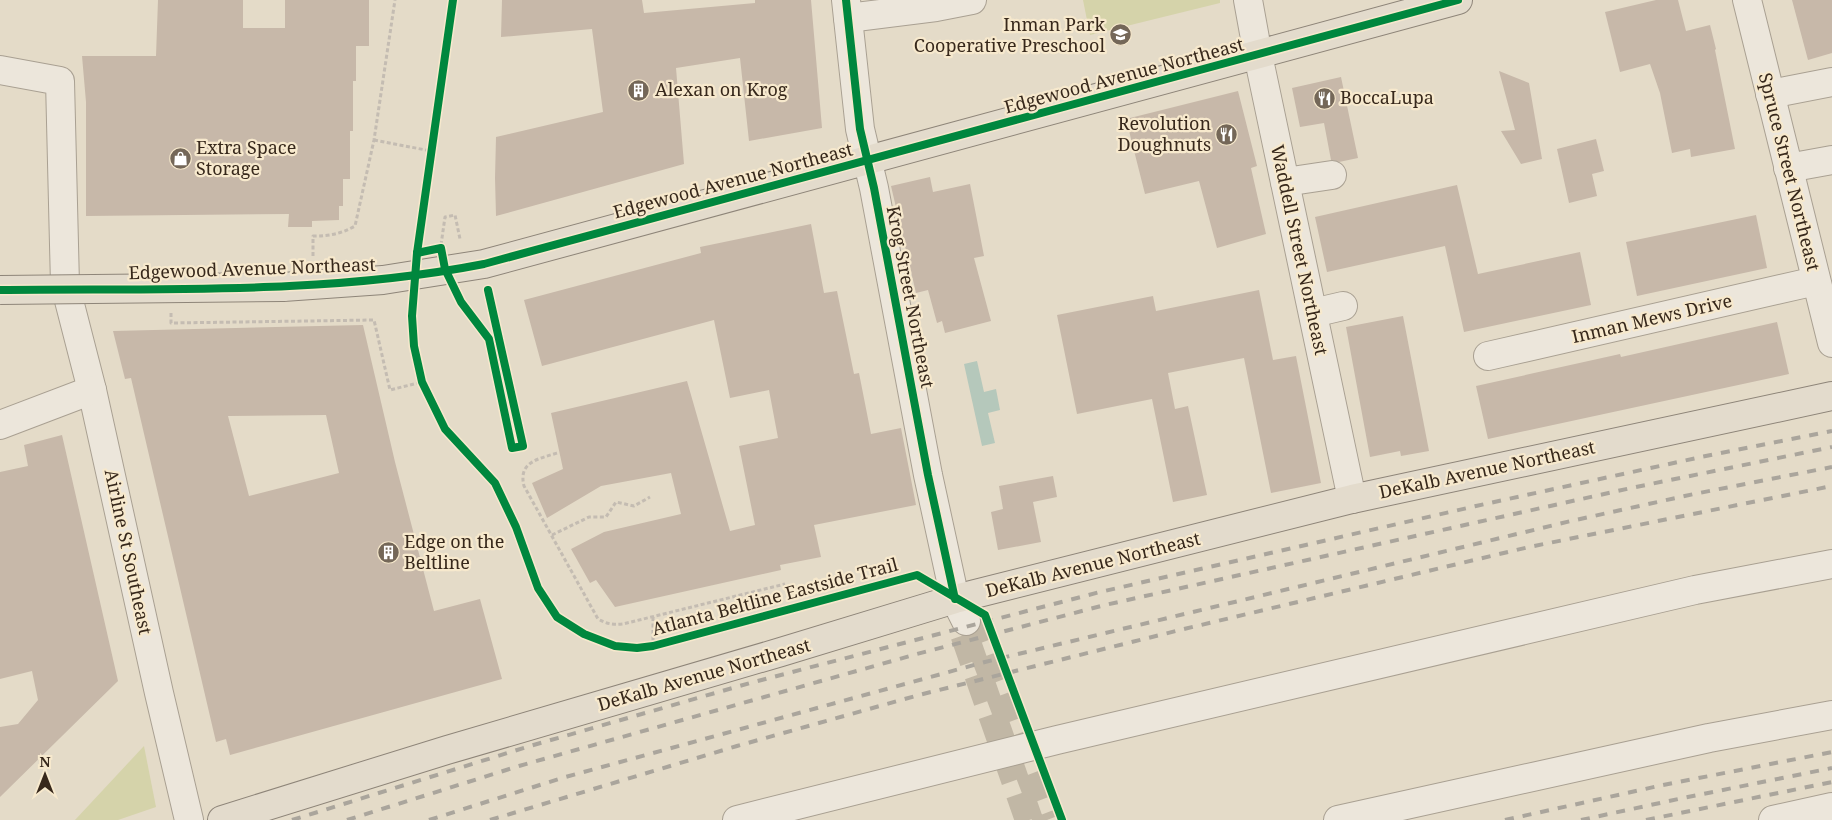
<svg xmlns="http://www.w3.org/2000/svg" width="1832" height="820" viewBox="0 0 1832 820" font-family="'Noto Serif',serif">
<rect width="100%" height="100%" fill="#e4dbc8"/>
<!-- green -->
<g fill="#d5d3aa">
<path d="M1083,0H1220V3L1090,35Z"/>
<path d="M144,746L156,807L118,820H75Z"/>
</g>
<!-- water -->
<path fill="#b5c8bb" d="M977,361L984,392L996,389L1000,410L988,413L995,443L982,446L964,364Z"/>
<!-- building -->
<g fill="#c7b8a9" fill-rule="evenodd">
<path d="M158,0H243V28H285V0H369V46H356V81H353V131H350V179H343V206H339V220L312,221V227H288L289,214L86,216V102L82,56H156Z"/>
<path d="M502,0H642L644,13L755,3V0H811L822,128L749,141L740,58L676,68L684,164L496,216L495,178L496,137L603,112L592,29L501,37Z"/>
<path d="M1656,0H1678L1686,31L1710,25L1716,49L1715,50L1735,149L1691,157L1690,149L1672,153L1660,93L1650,64L1620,72L1605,12Z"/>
<path d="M1792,0H1832V53L1808,60Z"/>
<path d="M1499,71L1529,83L1542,159L1521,164L1501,131L1515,130Z"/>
<path d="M1341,77L1358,158L1339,162L1331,160L1324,123L1300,127L1292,88Z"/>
<path d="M1238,91L1257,166L1251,168L1266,234L1217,248L1199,181L1145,194L1126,119Z"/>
<path d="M1596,139L1604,171L1592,174L1597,196L1569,203L1557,149Z"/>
<path d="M930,177L933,192L970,184L984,256L974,258L991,321L945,333L942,321L937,323L928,290L916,293L891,186Z"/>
<path d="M1457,185L1478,274L1580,252L1591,305L1464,332L1445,246L1327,272L1315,217Z"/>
<path d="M1756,215L1767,268L1637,296L1626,242Z"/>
<path d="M811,224L824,293L837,291L854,374L859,373L871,434L901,428L916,505L814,525L821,557L780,565L781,570L615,607L596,580L590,583L571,549L604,532L681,514L671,473L601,486L547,518L532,483L563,469L551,413L687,381L730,531L755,525L739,446L778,438L769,390L730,398L714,320L542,366L524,300L701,253L700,247Z"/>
<path d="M1259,290L1273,360L1296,356L1321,483L1271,493L1244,358L1168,373L1175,409L1188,406L1207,495L1173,502L1152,399L1077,414L1057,315L1153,296L1156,311Z"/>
<path d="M1403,316L1429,451L1401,456L1400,451L1370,457L1346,327Z"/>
<path d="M1777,322L1789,374L1488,439L1476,386L1620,354L1621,357Z"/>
<path d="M363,325L395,462L434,611L480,599L502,679L230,755L226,739L216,742L131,378L125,379L113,331ZM326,415L339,473L249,496L228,416Z"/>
<path d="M62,435L118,681L0,797V727L18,724L38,700L32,671L0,679V472L28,466L24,445Z"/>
<path d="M1053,476L1057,497L1033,502L1041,542L998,550L991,512L1003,509L999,486Z"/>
</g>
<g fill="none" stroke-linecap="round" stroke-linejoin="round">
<!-- minor-tunnel -->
<path stroke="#c1b7a5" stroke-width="28" stroke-dasharray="28 14" stroke-linecap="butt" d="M1029,820L963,631L966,621L974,627L1047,820"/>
<defs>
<g id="minor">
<path d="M846,0L860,129L874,188L928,475L955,599L966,621"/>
<path d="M1248,0L1258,55L1352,499"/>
<path d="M1747,0L1832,343"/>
<path d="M848,18L936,7L972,0"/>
<path d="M0,70L60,81L65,285L92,390L159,693L189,820"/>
<path d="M1770,94L1832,82"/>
<path d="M1788,168L1832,160"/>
<path d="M1285,182L1332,175"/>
<path d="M1313,313L1343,306"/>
<path d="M1488,356L1816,281"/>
<path d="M0,425L92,390"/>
<path d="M737,820L1057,740L1695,590L1832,564"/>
<path d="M1338,820L1709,738L1832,715"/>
<path d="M1773,820L1832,807"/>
</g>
<g id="major">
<path d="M283,287L383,280L484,264L1458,0"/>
<path d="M222,820L447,750L781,652L955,599L1352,499L1832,396"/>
</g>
</defs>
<!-- minor casing -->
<use href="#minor" stroke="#a9a092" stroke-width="30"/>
<!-- major casing -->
<use href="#major" stroke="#8e8579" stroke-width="30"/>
<!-- path -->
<g stroke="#c4bcb2" stroke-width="3" stroke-dasharray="4 2.5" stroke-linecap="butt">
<path d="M374,140L431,151"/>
<path d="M441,245L445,217L455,215L460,239"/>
<path d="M313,256V236C329,236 341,234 355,226L374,140L395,0"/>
<path d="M171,313V323L374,320L390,390L422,382"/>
<path d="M557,453C538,459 518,462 524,486L598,619C607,624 613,625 623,624L785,584"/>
<path d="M552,535L589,517H606L616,502L634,506L650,497"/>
<path d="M653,617V646"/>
</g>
<!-- minor -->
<use href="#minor" stroke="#ece6db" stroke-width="28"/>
<!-- major -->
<use href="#major" stroke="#e3dbcc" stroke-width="28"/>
<!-- rail -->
<g stroke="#aaa59c" stroke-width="4" stroke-dasharray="9 9" stroke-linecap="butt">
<path d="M292,820L530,746L750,683L1100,592L1476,506L1701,457L1832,431"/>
<path d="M347,820L519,766L917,654L1105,605L1631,488L1832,447"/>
<path d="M429,820L562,778L985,662L1571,521L1694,494L1832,467"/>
<path d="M490,820L737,746L919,695L1184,629L1529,547L1832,486"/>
<path d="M1505,820L1663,785L1832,752"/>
<path d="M1581,820L1683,798L1832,768"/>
<path d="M1646,820L1832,782"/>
</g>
<defs>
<path id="major-bridge" d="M0,290L283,287"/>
</defs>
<!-- major-bridge casing -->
<use href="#major-bridge" stroke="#8e8579" stroke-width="30" stroke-linecap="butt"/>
<!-- major-bridge -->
<use href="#major-bridge" stroke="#e3dbcc" stroke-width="28"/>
<defs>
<g id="cycleway">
<path d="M453,0L417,253L412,316L414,346L422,382L445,429L495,483L516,527L538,588L557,617L584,634L615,646L637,648L653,646L917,575L985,615L1062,820"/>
<path d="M846,0L860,129L874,188L928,475L955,599"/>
<path d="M417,253L441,248L445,269L461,302L489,339L512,448L523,446L488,290"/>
<path d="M0,290C160,288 326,295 484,264L1458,0"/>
</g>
</defs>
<!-- cycleway casing -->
<use href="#cycleway" stroke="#f7e9cd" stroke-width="11"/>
<!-- cycleway -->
<use href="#cycleway" stroke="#00873e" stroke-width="8"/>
</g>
<!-- icons -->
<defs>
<symbol id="school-disc" viewBox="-11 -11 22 22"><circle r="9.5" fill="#746758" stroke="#f7e9cd"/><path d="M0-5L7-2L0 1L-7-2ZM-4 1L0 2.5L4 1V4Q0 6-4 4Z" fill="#fff"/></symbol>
<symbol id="building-disc" viewBox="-11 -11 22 22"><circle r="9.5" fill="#746758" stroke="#f7e9cd"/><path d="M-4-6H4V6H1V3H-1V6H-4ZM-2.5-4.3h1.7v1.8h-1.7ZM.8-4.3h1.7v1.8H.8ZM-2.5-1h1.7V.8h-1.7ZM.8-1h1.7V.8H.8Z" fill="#fff"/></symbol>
<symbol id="restaurant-disc" viewBox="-11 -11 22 22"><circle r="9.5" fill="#746758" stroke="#f7e9cd"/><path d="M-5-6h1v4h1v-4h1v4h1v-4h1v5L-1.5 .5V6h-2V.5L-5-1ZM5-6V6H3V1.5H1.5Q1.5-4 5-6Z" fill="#fff"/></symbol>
<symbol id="shop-disc" viewBox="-11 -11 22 22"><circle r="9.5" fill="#746758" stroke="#f7e9cd"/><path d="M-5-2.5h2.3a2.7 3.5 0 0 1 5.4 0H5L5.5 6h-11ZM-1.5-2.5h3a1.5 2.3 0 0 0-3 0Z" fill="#fff"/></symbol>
</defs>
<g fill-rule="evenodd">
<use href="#school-disc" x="1108" y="22" width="25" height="25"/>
<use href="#building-disc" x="626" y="78" width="25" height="25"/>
<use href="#restaurant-disc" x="1312" y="86" width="25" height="25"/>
<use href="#restaurant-disc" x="1214" y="122" width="25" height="25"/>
<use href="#shop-disc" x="168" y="146" width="25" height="25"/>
<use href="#building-disc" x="376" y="540" width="25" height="25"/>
</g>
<g text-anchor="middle" stroke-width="4.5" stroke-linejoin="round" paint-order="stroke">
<!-- poi labels -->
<g font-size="18" fill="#37281b" stroke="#f7e9cd" text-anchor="start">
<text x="1105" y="31" text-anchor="end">Inman Park<tspan x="1105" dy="21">Cooperative Preschool</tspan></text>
<text x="655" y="96">Alexan on Krog</text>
<text x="1340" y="104">BoccaLupa</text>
<text x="1211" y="130" text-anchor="end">Revolution<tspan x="1211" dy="21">Doughnuts</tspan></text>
<text x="196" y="154">Extra Space<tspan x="196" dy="21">Storage</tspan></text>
<text x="404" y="548">Edge on the<tspan x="404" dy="21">Beltline</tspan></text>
</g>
<!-- street labels -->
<g font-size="18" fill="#37281b" stroke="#f7e9cd">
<text transform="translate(1124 76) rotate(-15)" y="6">Edgewood Avenue Northeast</text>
<text transform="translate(1789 172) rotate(76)" y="6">Spruce Street Northeast</text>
<text transform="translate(733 181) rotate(-15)" y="6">Edgewood Avenue Northeast</text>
<text transform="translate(1299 250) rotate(78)" y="6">Waddell Street Northeast</text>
<text transform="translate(252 269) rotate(-2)" y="6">Edgewood Avenue Northeast</text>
<text transform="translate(910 297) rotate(79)" y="6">Krog Street Northeast</text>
<text transform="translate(1652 319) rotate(-13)" y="6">Inman Mews Drive</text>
<text transform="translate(1487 470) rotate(-12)" y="6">DeKalb Avenue Northeast</text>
<text transform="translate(128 552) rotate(78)" y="6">Airline St Southeast</text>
<text transform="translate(1093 565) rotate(-14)" y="6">DeKalb Avenue Northeast</text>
<text transform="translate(775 597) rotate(-15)" y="6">Atlanta Beltline Eastside Trail</text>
<text transform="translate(704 675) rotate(-16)" y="6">DeKalb Avenue Northeast</text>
</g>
</g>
<!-- north arrow -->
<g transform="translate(45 775)" stroke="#f7e9cd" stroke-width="4" paint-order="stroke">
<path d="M0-4L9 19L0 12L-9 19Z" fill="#37281b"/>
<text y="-8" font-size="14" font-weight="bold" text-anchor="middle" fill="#37281b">N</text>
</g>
</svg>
